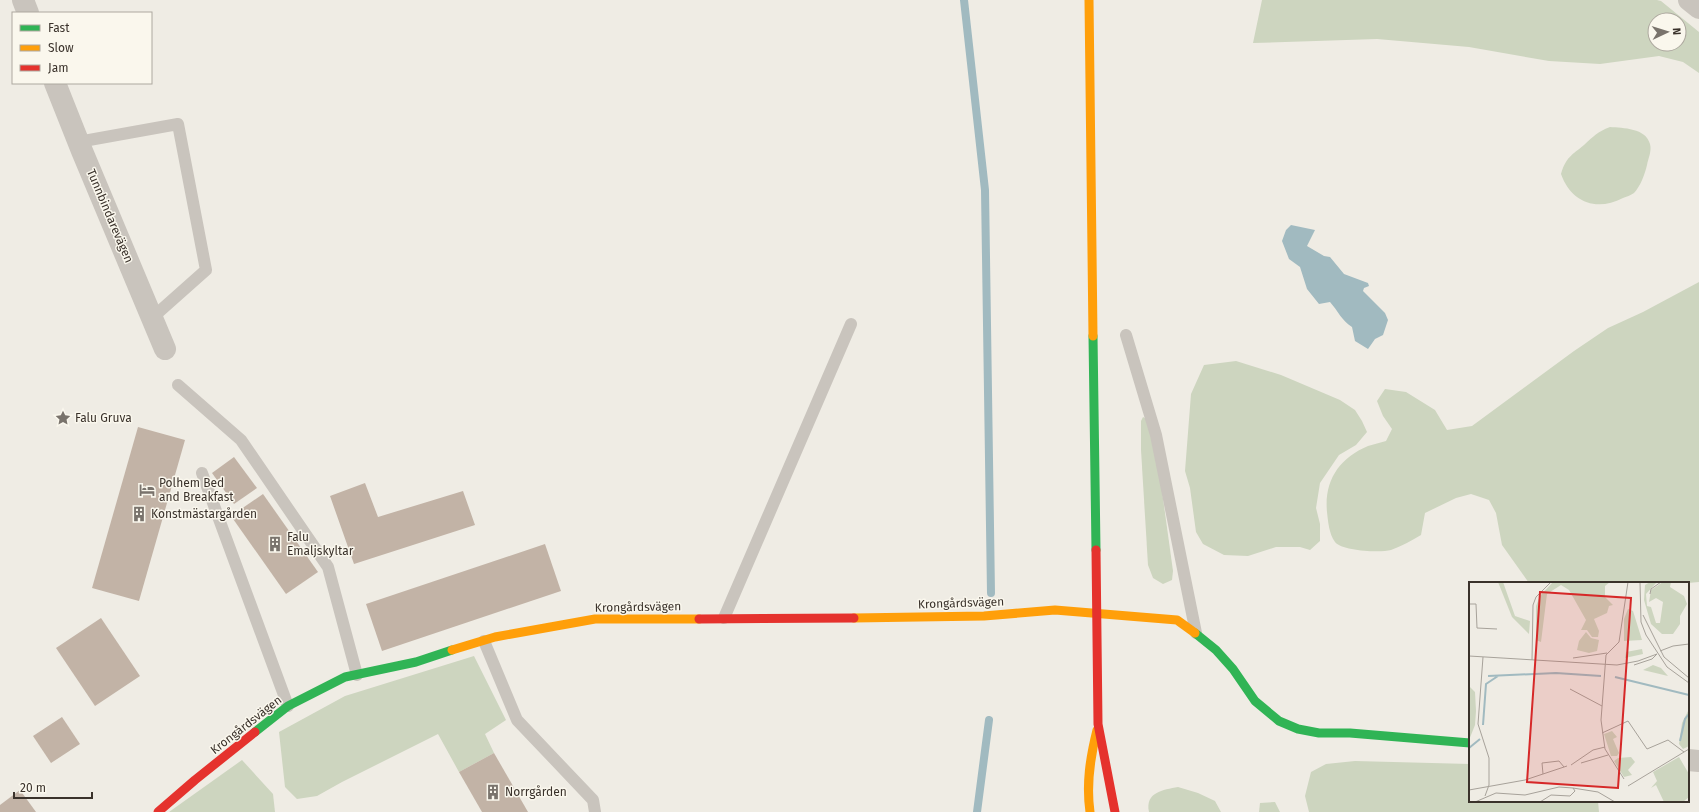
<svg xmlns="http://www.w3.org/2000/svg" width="1699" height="812" viewBox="0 0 1699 812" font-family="'Fira Sans',sans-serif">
<rect width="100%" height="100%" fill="#efece4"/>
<!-- green -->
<g fill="#cdd5bf" fill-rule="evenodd">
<path d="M1262,0H1657L1661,1L1699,32V73L1683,62L1659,56L1600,64L1549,61L1469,47L1377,39L1253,43ZM1655,20H1679V44H1655Z"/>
<path d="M1610,127C1623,128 1646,128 1650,144C1652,151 1648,159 1647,165C1645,174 1640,187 1634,193C1631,195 1626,197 1623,198C1596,212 1571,202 1561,174C1566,157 1572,155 1584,145C1594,136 1597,132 1610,127Z"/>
<path d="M1699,282V582L1688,583H1529L1502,545L1496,513L1489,500L1471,494L1456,498L1425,513L1421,535C1411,541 1402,546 1391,550C1380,553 1342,551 1335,542C1329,534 1328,521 1327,512C1324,481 1339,458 1368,446C1374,444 1380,443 1386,441L1392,429L1383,416L1377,401L1385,389L1406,392L1435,410L1447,430L1472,426L1574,351L1608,328L1643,312Z"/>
<path d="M1236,361L1281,375L1340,400L1355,410L1362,421L1367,432L1356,445L1339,455L1320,483L1316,508L1320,524V541L1310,550L1300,547H1276L1248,556L1224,555L1203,544L1196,532L1190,488L1185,471L1191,394L1204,365Z"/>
<path d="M1143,417L1148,420L1161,484L1173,571L1172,580L1163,584L1153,578L1148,565L1141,450V421Z"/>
<path d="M474,656L506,720L485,734L494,753L459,772L438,734L342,782L317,796L297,799L285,787L279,732L345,696Z"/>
<path d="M242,760L273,794L275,812H169Z"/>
<path d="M1355,761L1470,764V801H1598L1599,812H1309L1305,796L1311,772L1326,764Z"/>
<path d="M1178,787L1198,793L1215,801L1221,812H1149C1145,792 1163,790 1178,787Z"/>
<path d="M1275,802L1280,812H1259L1260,803Z"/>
</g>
<!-- water -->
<path fill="#a1bac0" d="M1291,225L1315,230L1307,246L1324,256L1330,257L1344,274L1368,283L1369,286L1364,288L1363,291L1385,313L1388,320L1383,335L1375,339L1368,349L1355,341L1352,327C1342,321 1338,311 1330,302L1319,304L1307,289L1300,267L1289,259L1282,241L1286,230Z"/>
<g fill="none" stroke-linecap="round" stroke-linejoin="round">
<!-- stream -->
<g stroke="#a1bac0" stroke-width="8">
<path d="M964,0L985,190L991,593"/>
<path d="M977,812L989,720"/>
</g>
</g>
<!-- building -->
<g fill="#c2b3a6">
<path d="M138,427L185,440L139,601L92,588Z"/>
<path d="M234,457L257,488L234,504L212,473Z"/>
<path d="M365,483L378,517L463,491L475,525L354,564L330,496Z"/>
<path d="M263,494L318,572L286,594L231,516Z"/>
<path d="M545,544L561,591L382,651L366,604Z"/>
<path d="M101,618L140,676L95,706L56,648Z"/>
<path d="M62,717L80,744L51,763L33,736Z"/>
<path d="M494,753L528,812H482L459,772Z"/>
<path d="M20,790L36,812H0V805Z"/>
</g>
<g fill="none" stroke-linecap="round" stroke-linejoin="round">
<!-- lane -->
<g stroke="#c9c4bd" stroke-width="12">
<path d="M78,142L178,124L206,270L152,318"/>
<path d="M1126,335L1156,435L1196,633"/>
<path d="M178,385L241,440L328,567L357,675"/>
<path d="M202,473L288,706"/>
<path d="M724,618L851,324"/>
<path d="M484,641L517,720L593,800L595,812"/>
</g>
<!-- street -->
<g stroke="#c9c4bd" stroke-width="22">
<path d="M23,0L28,13"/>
<path d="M1689,0L1699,8"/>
<path d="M55,83L82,151L165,349"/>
<path d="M1688,760L1699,761"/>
</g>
<!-- fast -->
<g stroke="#30b455" stroke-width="9">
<path d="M1093,336L1096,550"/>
<path d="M1195,633L1216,650L1233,669L1255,701L1279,721L1298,729L1319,733H1350L1470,743"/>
<path d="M255,732L288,706L345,677L416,662L452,650"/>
</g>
<!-- slow -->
<g stroke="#ff9f0a" stroke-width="9">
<path d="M1089,0L1093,336"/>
<path d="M854,618L984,616L1055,610L1177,620L1195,633"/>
<path d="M452,650L495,637L595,619H699"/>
<path d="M1090,812C1086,784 1090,758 1097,730"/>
</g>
<!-- jam -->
<g stroke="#e5322d" stroke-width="9">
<path d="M1096,550L1098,724L1115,812"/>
<path d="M699,619L854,618"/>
<path d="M158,812L195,780L255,732"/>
</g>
</g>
<!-- icons -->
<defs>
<symbol id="sight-bare" viewBox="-9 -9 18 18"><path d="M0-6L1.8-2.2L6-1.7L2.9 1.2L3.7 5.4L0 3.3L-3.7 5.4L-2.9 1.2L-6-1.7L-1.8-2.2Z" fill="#79736c" stroke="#faf7ed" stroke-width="2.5" paint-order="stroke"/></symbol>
<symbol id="hotel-bare" viewBox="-9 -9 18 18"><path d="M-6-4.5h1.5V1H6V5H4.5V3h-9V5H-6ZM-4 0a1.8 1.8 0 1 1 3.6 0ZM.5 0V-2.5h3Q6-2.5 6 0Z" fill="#79736c" stroke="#faf7ed" stroke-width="2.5" paint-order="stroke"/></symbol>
<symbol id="building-bare" viewBox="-9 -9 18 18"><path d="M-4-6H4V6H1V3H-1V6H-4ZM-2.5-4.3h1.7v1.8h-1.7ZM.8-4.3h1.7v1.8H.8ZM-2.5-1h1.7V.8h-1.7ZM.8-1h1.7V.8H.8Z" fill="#79736c" stroke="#faf7ed" stroke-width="2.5" paint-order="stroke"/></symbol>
</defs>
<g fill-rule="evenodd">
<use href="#sight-bare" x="52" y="407" width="22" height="22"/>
<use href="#hotel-bare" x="136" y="479" width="22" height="22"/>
<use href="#building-bare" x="128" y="503" width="22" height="22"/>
<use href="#building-bare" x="264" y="533" width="22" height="22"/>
<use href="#building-bare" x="482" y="781" width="22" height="22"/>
</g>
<g text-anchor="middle" stroke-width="3" stroke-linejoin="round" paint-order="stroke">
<!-- street labels -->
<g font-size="12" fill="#3a322b" stroke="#faf7ed">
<text transform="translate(110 216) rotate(67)" y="4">Tunnbindarevägen</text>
<text transform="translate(961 603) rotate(-2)" y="4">Krongårdsvägen</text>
<text transform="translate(638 607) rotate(-1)" y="4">Krongårdsvägen</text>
<text transform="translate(246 725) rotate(-38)" y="4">Krongårdsvägen</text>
</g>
<!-- poi labels -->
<g font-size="12" fill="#3a322b" stroke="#faf7ed" text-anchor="start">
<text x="75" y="422">Falu Gruva</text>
<text x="159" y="487">Polhem Bed<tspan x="159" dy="14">and Breakfast</tspan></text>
<text x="151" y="518">Konstmästargården</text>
<text x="287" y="541">Falu<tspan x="287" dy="14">Emaljskyltar</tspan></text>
<text x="505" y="796">Norrgården</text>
</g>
</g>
<!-- overview -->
<g transform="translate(1469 582)">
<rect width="220" height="220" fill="#efece4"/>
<path d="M29,0H34L46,34L61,39L60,52L43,35ZM84,0H141L136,4V15L144,23L140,24L138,31L125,37L130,49L129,55H123L118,48H112L117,38L100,8L92,3L78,12L72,60L67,58V24L71,14ZM181,0H188L177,12L178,24L182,25L187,41H191L194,20L187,16L180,20L182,8L194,0H202L201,5L215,14L218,22L211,34V42L204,52H193L182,42L175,18L176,3ZM159,27L164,29L173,58L155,59V37ZM117,50L122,56L130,58L128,69L120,71L108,68L110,59ZM173,67L174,72L156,76L157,70ZM184,83L192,86L199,94L174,88ZM0,104L6,110L7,129L6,143L0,158ZM220,127V164L214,167L210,162L213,141ZM143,149L148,155L144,157L150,171L148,174H142L135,152ZM162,175L166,180L159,188L163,193L155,195L145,179L149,176ZM210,175L220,192V215L214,220H195L187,203L182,206L188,199L184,190Z" fill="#cdd5bf"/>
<path fill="none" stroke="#a1bac0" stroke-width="2" d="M19,94L87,91L132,94M146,95L220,113M14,143L17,102L29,94M211,159L216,137L220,132M0,166L11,157"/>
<path fill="none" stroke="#a7a29a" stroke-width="1" d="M171,0L172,40L177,53L198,85L220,101M181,12L182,7L192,0M0,22H7L8,46L28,47M174,33L195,75L220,96M191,69L204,64L220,62M0,74L148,83L169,79L188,72M14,75L9,142L20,176V203L16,214M104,76L138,71M63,78L64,23L67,15L82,0M165,83L183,77L188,72M101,107L133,124M133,151L159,139L178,167L199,158L215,170M112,181L139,173M102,183L124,168L136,165M74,192L73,181L90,179L95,185M155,197L136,167L132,138L137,73L150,60L159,0M159,204L220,167M104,206L129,210L146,220M0,208L56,198L98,184M6,220L27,211L56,213L90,205L104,206L106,209L101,214L82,213L71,220"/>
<path fill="#d62828" fill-opacity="0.15" stroke="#d62828" stroke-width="2" d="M71,10L162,16L149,206L58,200Z"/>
<rect width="220" height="220" fill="none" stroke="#3a322b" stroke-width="2"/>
</g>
<!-- legend -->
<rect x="12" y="12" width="140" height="72" fill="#faf7ed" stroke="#ada89f"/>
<rect x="20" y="25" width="20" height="6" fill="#30b455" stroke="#ada89f"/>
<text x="48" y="32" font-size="12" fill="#3a322b">Fast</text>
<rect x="20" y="45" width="20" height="6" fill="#ff9f0a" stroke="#ada89f"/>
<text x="48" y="52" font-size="12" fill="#3a322b">Slow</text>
<rect x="20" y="65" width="20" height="6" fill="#e5322d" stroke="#ada89f"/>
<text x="48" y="72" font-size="12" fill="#3a322b">Jam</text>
<!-- north arrow -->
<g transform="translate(1667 32) rotate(86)"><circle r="19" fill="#faf7ed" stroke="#ada89f"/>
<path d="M0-3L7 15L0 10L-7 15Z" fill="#79736c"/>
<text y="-6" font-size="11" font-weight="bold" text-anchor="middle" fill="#3a322b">N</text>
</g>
<!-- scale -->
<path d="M14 792v6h78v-6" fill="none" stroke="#3a322b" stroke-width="2"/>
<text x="20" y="792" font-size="12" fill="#3a322b" stroke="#faf7ed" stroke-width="3" paint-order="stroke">20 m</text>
</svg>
